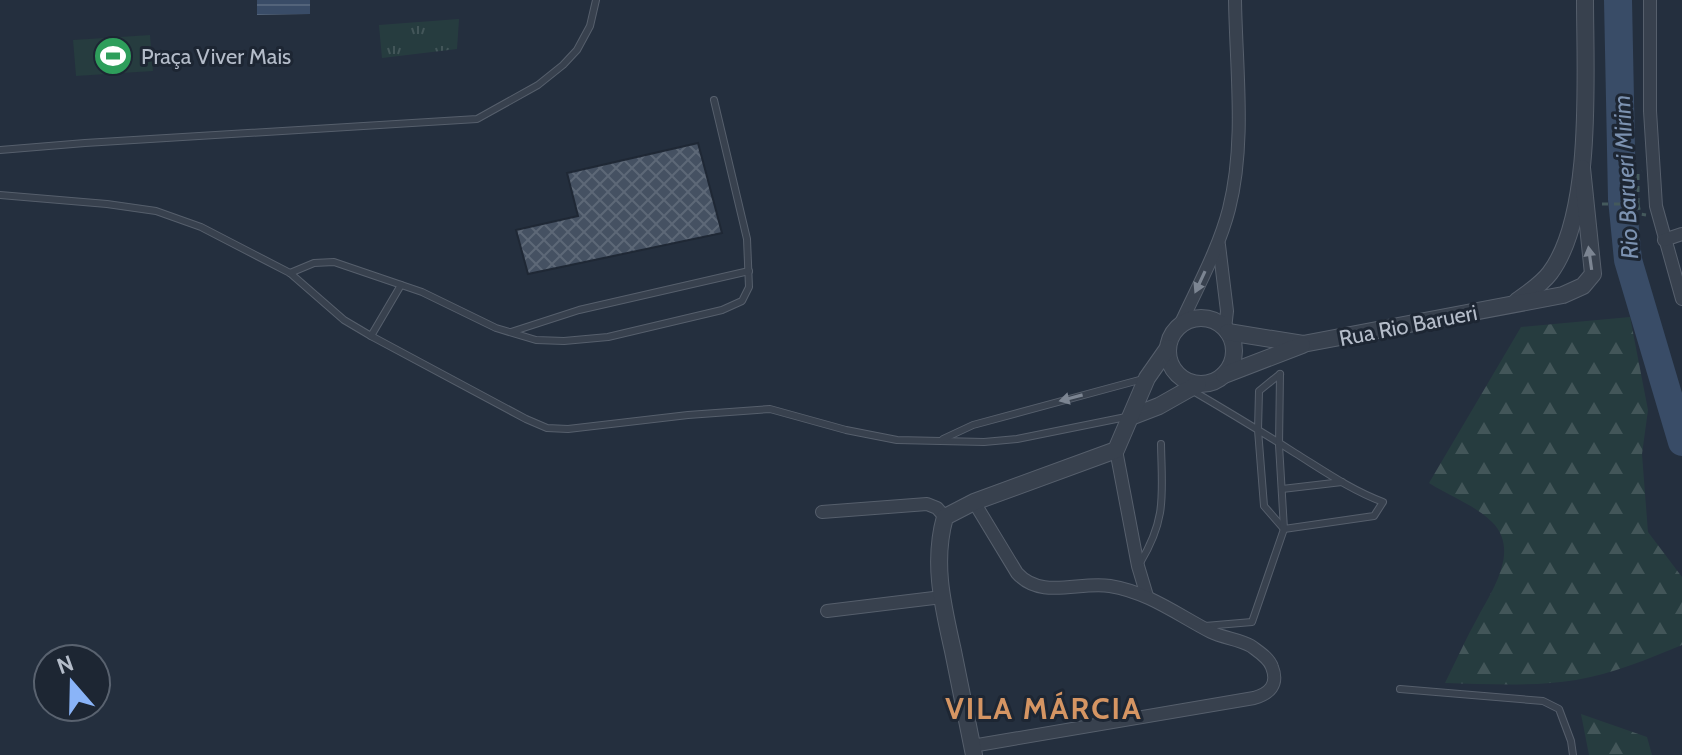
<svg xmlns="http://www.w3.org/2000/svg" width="1682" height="755" viewBox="0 0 1682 755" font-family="Cabin,sans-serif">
<defs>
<pattern id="forest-firs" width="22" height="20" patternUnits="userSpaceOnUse" patternTransform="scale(2)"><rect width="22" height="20" fill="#263c3f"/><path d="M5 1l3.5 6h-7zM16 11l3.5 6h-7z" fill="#435659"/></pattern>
<pattern id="park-tufts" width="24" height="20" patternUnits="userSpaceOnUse" patternTransform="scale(2)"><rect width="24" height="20" fill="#263c3f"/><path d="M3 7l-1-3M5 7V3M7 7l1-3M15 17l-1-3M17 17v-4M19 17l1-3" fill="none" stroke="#435659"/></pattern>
<pattern id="water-rules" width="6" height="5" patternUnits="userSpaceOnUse" patternTransform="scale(2)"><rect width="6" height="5" fill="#394c67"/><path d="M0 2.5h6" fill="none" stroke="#53647b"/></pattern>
<pattern id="building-cross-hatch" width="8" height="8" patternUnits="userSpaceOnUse" patternTransform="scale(2)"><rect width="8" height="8" fill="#455162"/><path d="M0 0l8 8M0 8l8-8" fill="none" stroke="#5d6877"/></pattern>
</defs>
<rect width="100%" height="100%" fill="#242f3e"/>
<!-- grass -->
<path fill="#263c3f" d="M150,35L153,71L76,76L73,40Z"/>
<!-- forest -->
<g fill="url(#forest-firs)">
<path d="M1630,317L1648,410L1642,454L1648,532L1682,577V645C1648,659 1612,674 1576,680C1533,687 1487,684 1445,683C1456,661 1466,638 1478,617C1493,589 1520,550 1492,522C1475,505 1449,496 1429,483L1521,327Z"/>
<path d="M1581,714L1647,737L1652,755H1589Z"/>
</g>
<!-- park -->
<path fill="url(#park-tufts)" d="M459,19L457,49L382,58L379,25Z"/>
<!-- water -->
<path fill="url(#water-rules)" d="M257,0H310V14L257,15Z"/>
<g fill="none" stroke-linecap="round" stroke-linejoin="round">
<!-- river -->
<path stroke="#394c67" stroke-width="28" d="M1618,0L1622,199L1628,260L1682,442"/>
</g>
<!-- building -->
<path fill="url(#building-cross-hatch)" stroke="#1f2835" stroke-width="2" d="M698,143L722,233L528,274L516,230L578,216L567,173Z"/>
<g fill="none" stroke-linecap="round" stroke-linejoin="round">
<defs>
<g id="service">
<path d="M0,150L85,143L477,119L538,85L563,65L577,50L590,26L596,0"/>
<path d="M0,195L107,204L156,211L201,227L290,273L344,320L371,336L526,419L547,428L568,429L688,415L770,409L846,430L897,440L984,442L1017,439L1126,417"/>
<path d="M290,273L314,263L334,262L422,292L496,328L536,340L564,341L608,337L722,310L742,301L749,287L747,239L714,100"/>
<path d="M511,332L579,310L749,271"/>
<path d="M371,336L401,285"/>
<path d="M1193,391C1227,411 1262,432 1295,453C1324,471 1351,490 1383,502L1374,516L1284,529L1264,506L1258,430L1259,391L1280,374"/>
<path d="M943,439L973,425L1143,379"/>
<path d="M1282,489L1342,482"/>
<path d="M1140,563C1167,518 1162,495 1161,444"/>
<path d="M1205,626L1252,622L1284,529L1279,445L1280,374"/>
<path d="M1400,689L1543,701L1559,709L1571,741L1573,755"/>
</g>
<g id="minor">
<path d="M1650,0V111L1656,206L1682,299"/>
<path d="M1664,240L1682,234"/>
<path d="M1219,245L1227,311L1225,329"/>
<path d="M1181,323C1198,286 1219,248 1229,209C1246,142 1236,68 1235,0"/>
<path d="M1116,450L1138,566L1147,596"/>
<path d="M822,512L927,504L937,508L945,517"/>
<path d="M827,611L942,597"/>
<path d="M972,746L1254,698C1269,694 1279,685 1272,667C1269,658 1259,652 1251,646C1239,639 1223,638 1211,632C1178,615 1148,592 1110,586C1079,581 1041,600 1017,573L974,502"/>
</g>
<g id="tertiary">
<path d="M1517,301C1529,292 1541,285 1550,273C1594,214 1585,73 1585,0"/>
<circle cx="1201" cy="351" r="33"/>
<path d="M1228,332L1303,344L1563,295L1583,286L1593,274L1582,168"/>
<path d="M1224,375L1302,345"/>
<path d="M1133,416L1159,406L1198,384"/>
<path d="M974,755C967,720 960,686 953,651C943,606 932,563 945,517L974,502L1116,450L1147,378L1168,348"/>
</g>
</defs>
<!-- service casing -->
<use href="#service" stroke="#565f6c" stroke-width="8"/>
<!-- minor casing -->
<use href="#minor" stroke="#565f6c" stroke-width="14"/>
<!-- tertiary casing -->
<use href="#tertiary" stroke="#565f6c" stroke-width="18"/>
<!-- path -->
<g stroke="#44595c" stroke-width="3" stroke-dasharray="6 6" stroke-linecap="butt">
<path d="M1602,204H1638V172L1642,171"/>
<path d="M1638,204L1640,214L1646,215"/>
</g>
<!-- service -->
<use href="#service" stroke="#38414e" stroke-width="6"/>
<!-- minor -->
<use href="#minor" stroke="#38414e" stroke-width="12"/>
<!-- tertiary -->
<use href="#tertiary" stroke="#38414e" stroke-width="16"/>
</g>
<!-- one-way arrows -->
<defs><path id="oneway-solid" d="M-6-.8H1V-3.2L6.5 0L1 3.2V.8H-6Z" transform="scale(2)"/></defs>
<g fill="#7c8592">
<use href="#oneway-solid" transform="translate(1590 258) rotate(-98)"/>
<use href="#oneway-solid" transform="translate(1200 282) rotate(115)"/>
<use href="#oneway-solid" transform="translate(1071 398) rotate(165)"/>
</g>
<!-- icons -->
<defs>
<symbol id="stadium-disc" viewBox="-11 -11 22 22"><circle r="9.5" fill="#2e9e5b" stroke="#1d2633"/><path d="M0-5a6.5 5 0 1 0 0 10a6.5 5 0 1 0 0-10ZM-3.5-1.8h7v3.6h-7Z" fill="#fff"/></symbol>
</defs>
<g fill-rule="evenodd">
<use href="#stadium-disc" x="91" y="34" width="44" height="44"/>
</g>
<g text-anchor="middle" stroke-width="6" stroke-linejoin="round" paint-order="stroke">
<!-- poi labels -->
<g font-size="22" fill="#b4bcc9" stroke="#1d2633" text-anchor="start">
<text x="141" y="64">Praça Viver Mais</text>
</g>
<!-- street labels -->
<g font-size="22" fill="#b4bcc9" stroke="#1d2633">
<text transform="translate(1408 325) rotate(-11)" y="8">Rua Rio Barueri</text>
</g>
<!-- water labels -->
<g font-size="24" font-style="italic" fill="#7c92b1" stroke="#1d2633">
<text transform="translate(1626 177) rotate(-93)" y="8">Rio Barueri Mirim</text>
</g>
<!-- district labels -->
<g font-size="30" font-weight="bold" letter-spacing="2" fill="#d59563" stroke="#1d2633">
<text x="1044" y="719">VILA MÁRCIA</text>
</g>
</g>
<!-- north arrow -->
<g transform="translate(72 683) rotate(340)"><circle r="38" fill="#1d2633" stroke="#59626f" stroke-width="2"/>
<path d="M0-6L14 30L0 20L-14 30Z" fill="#8ab4f8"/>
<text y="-12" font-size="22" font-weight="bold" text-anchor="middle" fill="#b4bcc9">N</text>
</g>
</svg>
